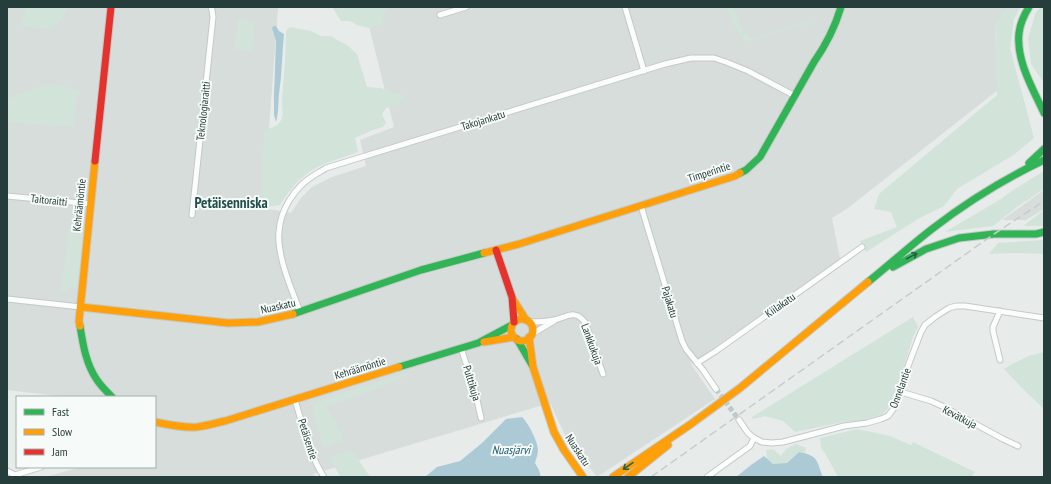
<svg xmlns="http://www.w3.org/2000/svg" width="1051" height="484" viewBox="0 0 1051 484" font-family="'PT Sans Narrow',sans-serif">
<rect width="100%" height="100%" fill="#e7ecea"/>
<!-- built -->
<g fill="#d6ddda">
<path d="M7,7H270L278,8L263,208L291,213L301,198L312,187L332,177L366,166L360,140L394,127L365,10L375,7H1014L995,34L998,90L848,208L832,218L840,259L691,364L715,399L597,477L565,435L550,403L313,474L315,477H46L81,467H155V397H66L7,390Z"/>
<path d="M1044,190V209L1026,220H1002Z"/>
</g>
<!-- green -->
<g fill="#d2e3da">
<path d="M26,7H68L61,21L51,29L21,26Z"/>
<path d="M332,7H392L386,9L382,24L369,28L357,25L350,21H341Z"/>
<path d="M727,7H734L743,33L752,38L815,19L813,22L744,42L734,25Z"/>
<path d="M1007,7H1021L1014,19L1010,48L1034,138L1015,154L957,189L944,206L918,219L866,252L860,241L897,227L891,212L874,209L879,194L997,95L995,24Z"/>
<path d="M1041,7H1044V83L1031,64L1028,38L1036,12Z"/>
<path d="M238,19L255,21L252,51L234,49Z"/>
<path d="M290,27L311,31L321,36H330L347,45L357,54L367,87L381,88L389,91L404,95V100L397,104L386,108L382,114L386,123L383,127L373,130L355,138L358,152C340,159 319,163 304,176C294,184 287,194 280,205L267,207L261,200L264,132C268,127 276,128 280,122C285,115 281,105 282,98C284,75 286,54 286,31Z"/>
<path d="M46,84L63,86L78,91L73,126L65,125L56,126L7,122V97L10,98Z"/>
<path d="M1044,171V189L1017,207L993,226L945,232L1001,199L1013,190Z"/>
<path d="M72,210L80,211L82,214L84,219L77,287L71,288L59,294L61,288Z"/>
<path d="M1044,210V226H1023Z"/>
<path d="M1044,240V254L1014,253L989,254L998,243Z"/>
<path d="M913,317L918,327L913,337L892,404L884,413L876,417L860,421L843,422L795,432L783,421L765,416L753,419L752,417Z"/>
<path d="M1044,352V409L1023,389L1004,369L1014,363L1029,356Z"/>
<path d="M415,370L396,381L354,397L326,406L336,423L344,439L324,448L313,414L314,404L323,399Z"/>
<path d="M857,429L890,436L911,445L913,442L975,472L971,477H838L825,453L821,448L820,438Z"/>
<path d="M796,444L806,448L805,453L799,452L787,463L773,464L767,459L766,450L773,449L781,456L786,449Z"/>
<path d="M352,450L370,477H341L329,458Z"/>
</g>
<!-- water -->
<g fill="#accad6">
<path d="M274,26H276L279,31L284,34C282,54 282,74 279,94C278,103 279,112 276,122L274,115V95L276,41L272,28Z"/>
<path d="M522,417C529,424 537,440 538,450C538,454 536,459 535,463L539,470L541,477H425L437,467L460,461L482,443L506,419Z"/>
<path d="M799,452C819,456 816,460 823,477H736L751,465L764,456L773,464L787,463Z"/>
</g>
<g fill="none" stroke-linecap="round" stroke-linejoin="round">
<!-- street-tunnel -->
<path stroke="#c0c9c7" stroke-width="5" stroke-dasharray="5 2.5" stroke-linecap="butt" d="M716,389L739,420"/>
<defs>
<g id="street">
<path d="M625,7L644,71"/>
<path d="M440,15L466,7"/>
<path d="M7,196L91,204"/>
<path d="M641,206L682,341L686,349L703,370L716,389"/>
<path d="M192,215L213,17L212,10L211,7"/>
<path d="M7,299L81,307"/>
<path d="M1000,311L993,327V331L1000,360"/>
<path d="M300,312C293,292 283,272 280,250C279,244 278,238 279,232C280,210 295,187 313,176C317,173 322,171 326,168L665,64L691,58H714L726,62L748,71L795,96"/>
<path d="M529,322C537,322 546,322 554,320C568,317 574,309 585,322L603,374"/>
<path d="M532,334L544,327L554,321"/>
<path d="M461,348L475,391L481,418"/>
<path d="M697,363L716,351L862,247"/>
<path d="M901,392L931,401L942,406L1003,439L1018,446"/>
<path d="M295,400C303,426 309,454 324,477"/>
<path d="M739,420L748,433L754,438L762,442L772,443L783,442L844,426L867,423L881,419L888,416L894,408L901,392L908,366L921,332L925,325L935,317L949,308L956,306H965L1044,318"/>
<path d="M7,471L15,475L41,467"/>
<path d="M707,477L750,446L754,438"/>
</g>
<g id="fast">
<path d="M1029,7C1024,15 1020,24 1019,33C1016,61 1033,89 1044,113"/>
<path d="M1029,163L1044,149"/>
<path d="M740,173L746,170L760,157L814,62C826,45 835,27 841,7"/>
<path d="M893,267L926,249L959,238L994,234H1036L1044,232"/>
<path d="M868,282C889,265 910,246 932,229C967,202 1004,179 1044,160"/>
<path d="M293,314L421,270L484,253"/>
<path d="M80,326C83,345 86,364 97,380C101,386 107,392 112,397"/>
<path d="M517,339L532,365"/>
<path d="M399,367L478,343L512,325"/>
</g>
<g id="slow">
<path d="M484,253L519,244L735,176L740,173"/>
<path d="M513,299L526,320"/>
<path d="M81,307L228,323L258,322L293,314"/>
<circle cx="522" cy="330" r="11"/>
<path d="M80,326L79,321L95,161"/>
<path d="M529,337L533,367L554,432L564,450L583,477"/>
<path d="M484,342L514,337"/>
<path d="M155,422C169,425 183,428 197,427C206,426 216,423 225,421L399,367"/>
<path d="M613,477L691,424L740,388L868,282"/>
<path d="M628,477L668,445"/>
</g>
<g id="jam">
<path d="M95,161L111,7"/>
<path d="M496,250L512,297L514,322"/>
</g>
</defs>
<!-- street casing -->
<use href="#street" stroke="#c4c9c7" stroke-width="7"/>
<!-- fast casing -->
<use href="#fast" stroke="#c3c9c7" stroke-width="9"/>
<!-- slow casing -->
<use href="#slow" stroke="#c3c9c7" stroke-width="9"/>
<!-- jam casing -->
<use href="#jam" stroke="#c3c9c7" stroke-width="9"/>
<!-- street -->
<use href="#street" stroke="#fbfcfc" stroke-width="5"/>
<!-- fast -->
<use href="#fast" stroke="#30b455" stroke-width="7"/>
<!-- slow -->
<use href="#slow" stroke="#ff9f0a" stroke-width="7"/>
<!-- jam -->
<use href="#jam" stroke="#e5322d" stroke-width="7"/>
<!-- rail -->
<path stroke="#c8cccb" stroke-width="1.5" stroke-dasharray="8 4" stroke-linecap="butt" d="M651,477L994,234L1044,201"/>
</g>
<!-- one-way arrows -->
<defs><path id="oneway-shaft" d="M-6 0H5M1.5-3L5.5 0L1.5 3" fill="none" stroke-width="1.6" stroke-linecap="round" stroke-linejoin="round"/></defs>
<g stroke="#296143">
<use href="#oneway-shaft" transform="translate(912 256) rotate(-28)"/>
<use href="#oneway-shaft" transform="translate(628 466) rotate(145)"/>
</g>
<g text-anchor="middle" stroke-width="4" stroke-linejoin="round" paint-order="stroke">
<!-- street labels -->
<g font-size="11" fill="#263e3b" stroke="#f6faf8">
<text transform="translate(203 111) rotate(-84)" y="4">Teknologiaraitti</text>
<text transform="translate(483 120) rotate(-17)" y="4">Takojankatu</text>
<text transform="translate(709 172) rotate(-18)" y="4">Timperintie</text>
<text transform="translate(49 200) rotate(6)" y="4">Taitoraitti</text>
<text transform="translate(79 205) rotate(-84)" y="4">Kehräämöntie</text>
<text transform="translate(670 302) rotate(73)" y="4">Pajakatu</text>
<text transform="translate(780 305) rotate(-35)" y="4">Kiilakatu</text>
<text transform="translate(278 306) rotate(-13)" y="4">Nuaskatu</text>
<text transform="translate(592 344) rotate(70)" y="4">Lankkukuja</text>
<text transform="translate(360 368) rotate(-17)" y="4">Kehräämöntie</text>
<text transform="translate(472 383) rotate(73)" y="4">Pulttikuja</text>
<text transform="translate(900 388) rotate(-70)" y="4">Onnelantie</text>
<text transform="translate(960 417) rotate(28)" y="4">Kevätkuja</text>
<text transform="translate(308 439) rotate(72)" y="4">Petäisentie</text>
<text transform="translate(578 450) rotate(57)" y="4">Nuaskatu</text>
</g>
<!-- water labels -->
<g font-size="12" font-style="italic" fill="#245c76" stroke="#f6faf8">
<text x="511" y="454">Nuasjärvi</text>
</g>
<!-- district labels -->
<g font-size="15" font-weight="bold" fill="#234f4b" stroke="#f6faf8">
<text x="231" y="208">Petäisenniska</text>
</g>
</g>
<!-- border -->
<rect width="1051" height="484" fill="none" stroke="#263e3b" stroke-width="16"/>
<!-- legend -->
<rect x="16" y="396" width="140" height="72" fill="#f6faf8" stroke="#a3afac"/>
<rect x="24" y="409" width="20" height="6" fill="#30b455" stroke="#a3afac"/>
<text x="52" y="416" font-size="12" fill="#263e3b">Fast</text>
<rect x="24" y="429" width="20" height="6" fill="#ff9f0a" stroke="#a3afac"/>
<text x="52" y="436" font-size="12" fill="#263e3b">Slow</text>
<rect x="24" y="449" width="20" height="6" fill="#e5322d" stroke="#a3afac"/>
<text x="52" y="456" font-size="12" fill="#263e3b">Jam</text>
</svg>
